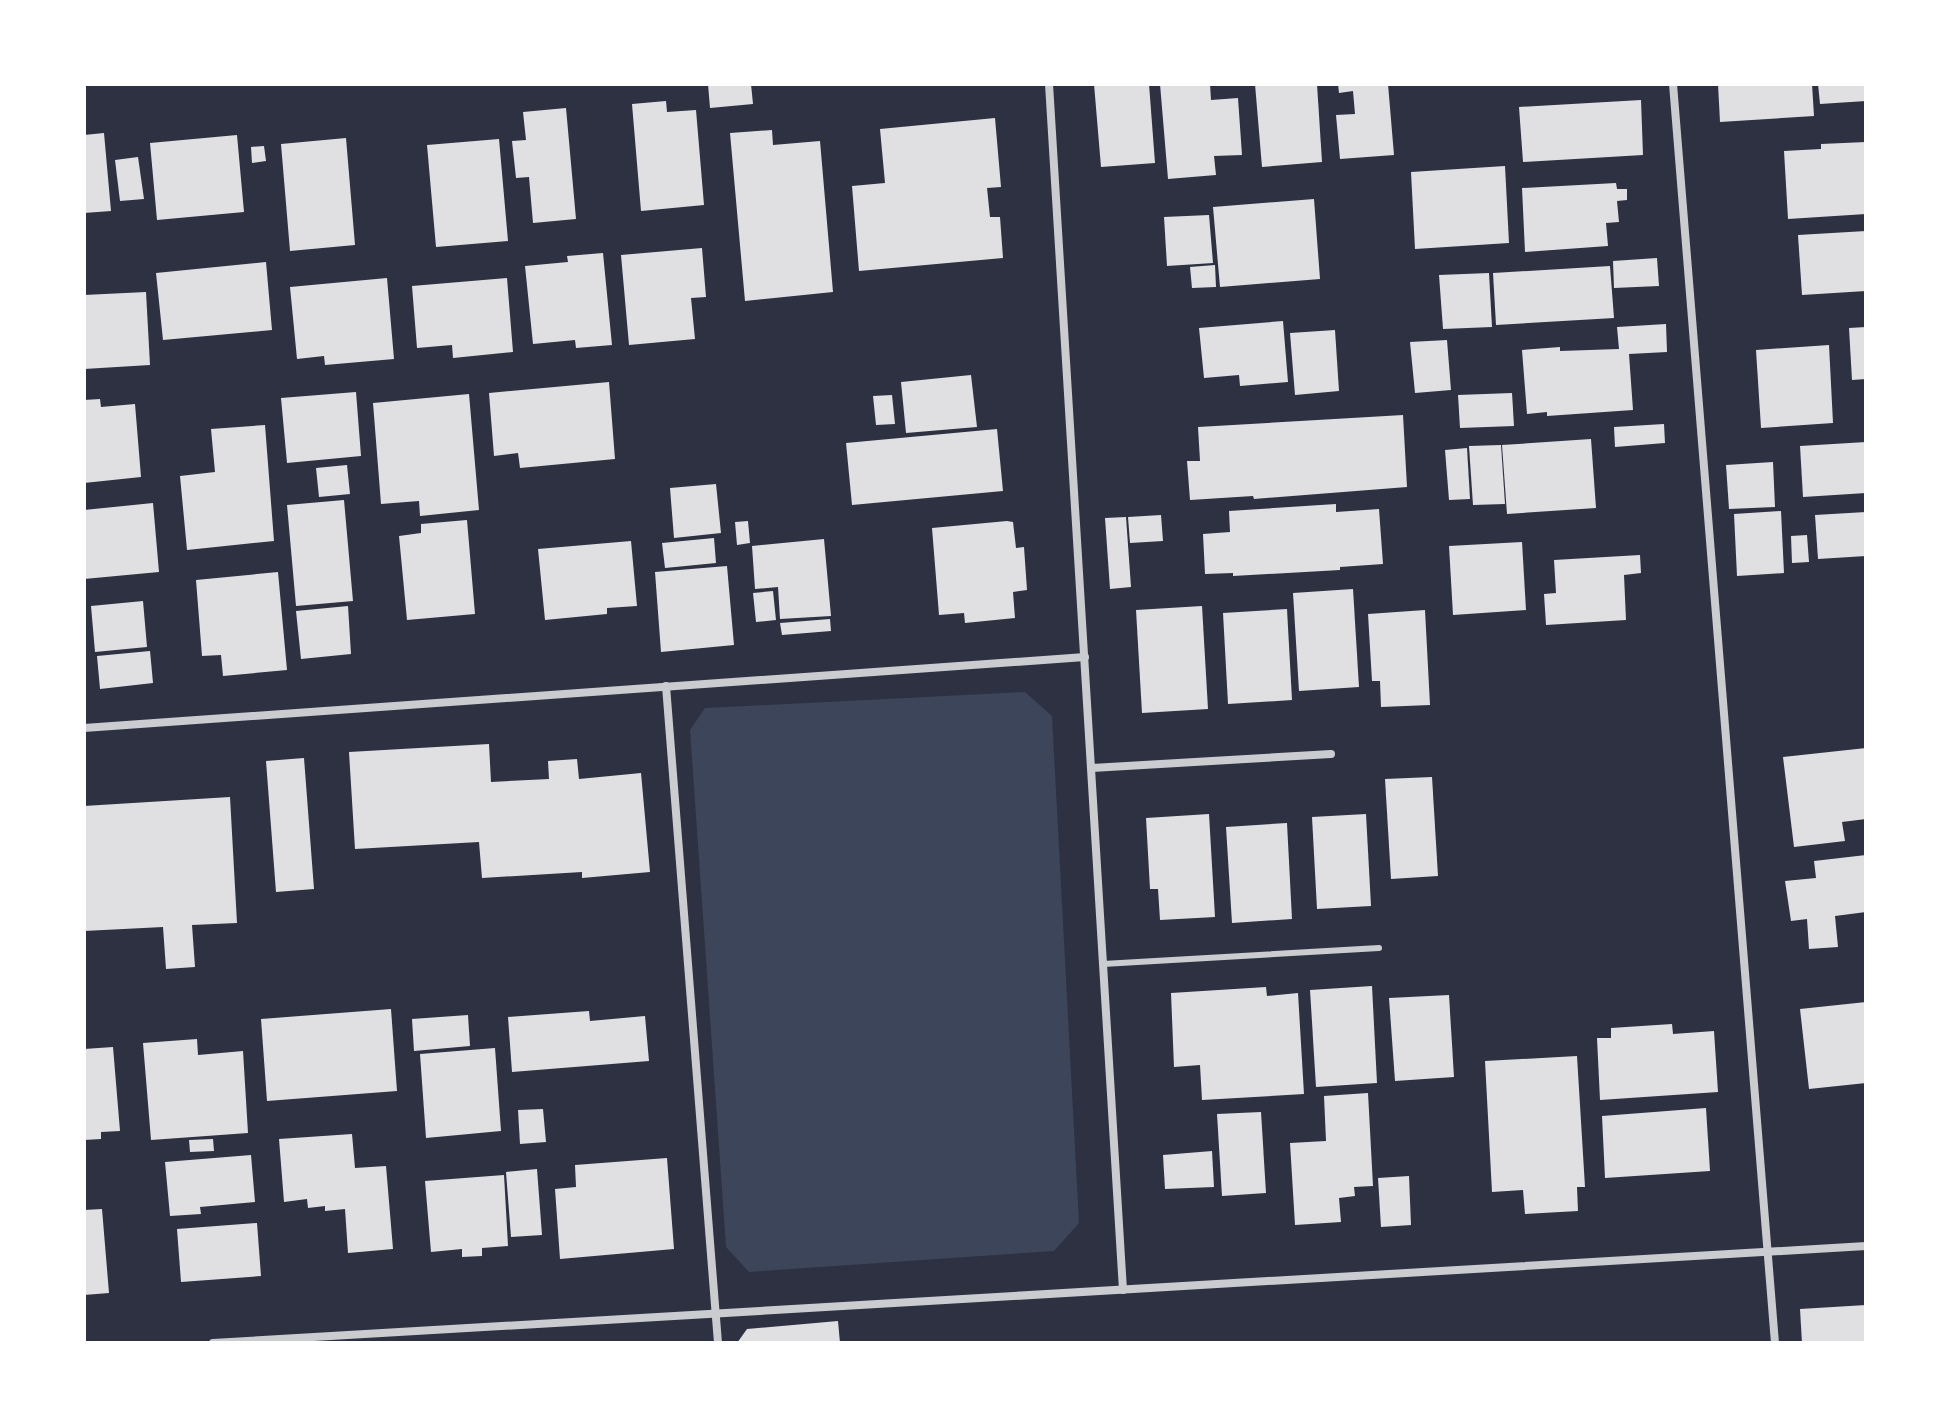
<svg xmlns="http://www.w3.org/2000/svg" width="1950" height="1427" viewBox="0 0 1950 1427" font-family="'IBM Plex Serif',serif">
<rect width="100%" height="100%" fill="#2d3142"/>
<!-- green -->
<path fill="#3c4559" d="M1025,692L1052,716L1079,1223L1054,1251L749,1272L726,1247L690,730L705,708Z"/>
<!-- building -->
<g fill="#e0e0e3">
<path d="M708,84H751L753,104L710,108Z"/>
<path d="M1094,84H1149L1155,163L1101,167Z"/>
<path d="M1160,84H1210L1211,100L1238,98L1242,155L1214,156L1216,175L1168,179Z"/>
<path d="M1255,84H1317L1322,162L1262,167Z"/>
<path d="M1338,84H1388L1394,155L1340,159L1336,115L1355,114L1353,91L1339,93Z"/>
<path d="M1718,84H1812L1814,116L1720,122Z"/>
<path d="M1818,84H1866V101L1820,104Z"/>
<path d="M1641,100L1643,155L1523,162L1519,107Z"/>
<path d="M666,101L667,112L696,110L704,205L641,211L632,104Z"/>
<path d="M566,108L576,219L533,223L529,177L516,178L512,141L526,140L523,112Z"/>
<path d="M995,118L1001,187L987,188L990,217H1000L1003,258L859,271L852,186L885,183L880,129Z"/>
<path d="M772,130L773,145L820,141L833,292L745,301L730,133Z"/>
<path d="M104,133L111,211L84,213V135Z"/>
<path d="M237,135L244,212L157,220L150,143Z"/>
<path d="M346,138L355,245L290,251L281,144Z"/>
<path d="M499,139L508,241L436,247L427,145Z"/>
<path d="M1866,142V214L1788,219L1784,151L1821,149V144Z"/>
<path d="M264,146L266,161L252,163L251,147Z"/>
<path d="M138,157L144,199L120,201L115,160Z"/>
<path d="M1505,166L1509,243L1415,249L1411,172Z"/>
<path d="M1616,183L1617,189H1627V200L1617,201L1619,222L1606,223L1608,246L1525,252L1522,188Z"/>
<path d="M1314,199L1320,279L1220,287L1213,207Z"/>
<path d="M1209,215L1213,263L1167,266L1164,217Z"/>
<path d="M1866,231V291L1802,295L1798,235Z"/>
<path d="M702,248L706,297L691,298L695,339L629,345L621,255Z"/>
<path d="M603,253L612,345L576,348L575,340L533,344L525,266L568,262L567,256Z"/>
<path d="M1657,258L1659,286L1614,288L1613,261Z"/>
<path d="M266,262L272,330L163,340L156,273Z"/>
<path d="M1215,265L1216,287L1192,288L1190,267Z"/>
<path d="M1610,266L1614,318L1496,325L1493,273Z"/>
<path d="M1489,273L1492,327L1443,329L1439,275Z"/>
<path d="M387,278L394,359L325,365L324,356L297,359L290,287Z"/>
<path d="M507,278L513,352L453,358L452,345L417,348L412,286Z"/>
<path d="M146,292L150,365L84,369V295Z"/>
<path d="M1283,321L1288,382L1240,386L1239,375L1204,378L1199,328Z"/>
<path d="M1666,324L1667,352L1629,354L1633,410L1547,416V412L1527,414L1522,350L1560,347V351L1619,349L1617,327Z"/>
<path d="M1866,327V379L1852,380L1849,328Z"/>
<path d="M1335,330L1339,391L1295,395L1290,333Z"/>
<path d="M1447,340L1451,390L1415,393L1410,342Z"/>
<path d="M1829,345L1833,423L1761,428L1756,350Z"/>
<path d="M971,375L977,427L906,433L901,382Z"/>
<path d="M609,382L615,459L520,468L518,453L494,456L489,393Z"/>
<path d="M356,392L361,456L287,463L281,398Z"/>
<path d="M1512,393L1514,426L1460,428L1458,395Z"/>
<path d="M469,394L479,510L420,516L419,501L381,504L373,403Z"/>
<path d="M892,395L895,424L876,425L873,396Z"/>
<path d="M100,399L101,407L135,404L141,477L84,483V400Z"/>
<path d="M1403,415L1407,487L1254,499L1253,496L1190,500L1187,461H1200L1198,427Z"/>
<path d="M1664,424L1665,443L1615,447L1614,427Z"/>
<path d="M265,425L274,541L187,550L180,476L215,472L211,429Z"/>
<path d="M997,429L1003,491L852,505L846,443Z"/>
<path d="M1591,439L1596,508L1507,514L1502,445Z"/>
<path d="M1866,442V493L1803,497L1800,446Z"/>
<path d="M1501,445L1505,504L1473,505L1469,446Z"/>
<path d="M1467,448L1470,499L1449,500L1445,450Z"/>
<path d="M1773,462L1775,507L1729,509L1726,465Z"/>
<path d="M347,465L350,494L319,497L316,468Z"/>
<path d="M716,484L721,533L674,538L670,488Z"/>
<path d="M344,500L353,601L296,606L287,505Z"/>
<path d="M153,503L159,572L84,579V510Z"/>
<path d="M1336,504V512L1379,509L1383,564L1340,567V570L1233,576V573L1205,574L1203,534L1230,532L1229,511Z"/>
<path d="M1781,511L1784,573L1737,576L1734,514Z"/>
<path d="M1866,512V556L1818,559L1815,515Z"/>
<path d="M1161,515L1163,541L1130,543L1128,517Z"/>
<path d="M1126,517L1131,587L1110,589L1105,518Z"/>
<path d="M467,520L475,614L407,620L399,536L421,533V524Z"/>
<path d="M748,521L750,543L737,545L735,522Z"/>
<path d="M1007,521L1013,522L1016,548L1024,547L1027,590L1013,592L1015,618L965,623L964,613L939,615L932,528Z"/>
<path d="M1807,535L1809,562L1792,563L1791,536Z"/>
<path d="M714,538L716,563L665,568L662,543Z"/>
<path d="M824,539L831,616L780,619L778,587L755,589L752,546Z"/>
<path d="M631,541L637,606L607,608V614L545,620L538,549Z"/>
<path d="M1522,542L1526,610L1453,615L1449,546Z"/>
<path d="M1640,555L1641,573L1624,575L1626,620L1546,625L1544,594L1556,593L1554,560Z"/>
<path d="M727,566L734,645L661,652L655,572Z"/>
<path d="M278,572L287,670L223,676L221,655L202,656L196,580Z"/>
<path d="M1353,589L1359,687L1299,691L1293,593Z"/>
<path d="M773,591L776,620L756,622L753,593Z"/>
<path d="M143,601L147,647L95,652L91,606Z"/>
<path d="M348,606L351,654L301,659L296,611Z"/>
<path d="M1202,606L1208,709L1142,713L1136,610Z"/>
<path d="M1287,609L1292,700L1228,704L1223,613Z"/>
<path d="M1425,610L1430,705L1381,707L1380,681H1372L1368,614Z"/>
<path d="M830,619L831,631L782,635L780,623Z"/>
<path d="M150,651L153,683L100,689L97,656Z"/>
<path d="M489,744L491,782L549,779L548,761L577,759L579,779L641,773L650,872L582,878V872L482,878L479,842L355,849L349,752Z"/>
<path d="M1866,748V819L1842,822L1845,841L1794,847L1783,757Z"/>
<path d="M304,758L314,889L276,892L266,761Z"/>
<path d="M1432,777L1438,876L1391,879L1385,779Z"/>
<path d="M230,797L237,923L192,925L195,967L166,969L163,927L84,931V806Z"/>
<path d="M1209,814L1215,917L1160,920L1158,889H1150L1146,818Z"/>
<path d="M1366,814L1371,906L1317,909L1312,817Z"/>
<path d="M1287,823L1292,919L1232,923L1226,827Z"/>
<path d="M1866,855V912L1835,916L1838,947L1809,949L1807,919L1791,921L1785,881L1816,878L1814,861Z"/>
<path d="M1372,986L1377,1083L1316,1087L1310,990Z"/>
<path d="M1266,987L1267,996L1298,993L1304,1094L1202,1100L1200,1065L1174,1067L1171,993Z"/>
<path d="M1449,995L1454,1077L1395,1081L1389,998Z"/>
<path d="M1866,1002V1083L1809,1089L1800,1009Z"/>
<path d="M391,1009L397,1091L267,1101L261,1019Z"/>
<path d="M589,1011L590,1021L645,1016L649,1061L512,1072L508,1017Z"/>
<path d="M468,1015L470,1046L414,1051L412,1019Z"/>
<path d="M1672,1024L1673,1034L1714,1031L1718,1092L1600,1100L1597,1038H1611V1028Z"/>
<path d="M197,1039L198,1055L243,1051L248,1133L151,1140L143,1043Z"/>
<path d="M113,1047L120,1131L101,1132V1139L84,1140V1049Z"/>
<path d="M495,1048L501,1131L426,1138L420,1054Z"/>
<path d="M1577,1056L1585,1187H1577L1578,1211L1525,1214L1523,1190L1492,1192L1485,1061Z"/>
<path d="M1368,1093L1373,1186L1354,1187L1355,1196L1339,1198L1341,1222L1295,1225L1290,1143L1326,1141L1324,1096Z"/>
<path d="M1706,1108L1710,1171L1605,1178L1602,1116Z"/>
<path d="M543,1109L546,1142L520,1144L518,1110Z"/>
<path d="M1261,1112L1266,1193L1222,1196L1217,1114Z"/>
<path d="M352,1134L355,1168L386,1166L393,1249L348,1253L345,1209L325,1211V1206L308,1208L307,1199L284,1202L279,1139Z"/>
<path d="M213,1139L214,1151L190,1152L189,1140Z"/>
<path d="M1212,1151L1214,1187L1165,1189L1163,1155Z"/>
<path d="M251,1155L255,1202L200,1207L201,1214L170,1216L165,1162Z"/>
<path d="M667,1158L674,1249L560,1259L555,1189L576,1187L575,1165Z"/>
<path d="M537,1169L542,1235L511,1237L506,1172Z"/>
<path d="M504,1175L508,1246L482,1248V1256L462,1257V1249L431,1252L425,1181Z"/>
<path d="M1409,1176L1411,1225L1381,1227L1378,1178Z"/>
<path d="M102,1209L109,1293L84,1295V1210Z"/>
<path d="M257,1223L261,1276L181,1282L177,1229Z"/>
<path d="M1866,1305V1343H1802L1800,1309Z"/>
<path d="M838,1321L840,1343H737L747,1329Z"/>
</g>
<g fill="none" stroke-linecap="round" stroke-linejoin="round">
<!-- service -->
<path stroke="#caccd0" stroke-width="6" d="M1103,964L1379,948"/>
<!-- minor -->
<g stroke="#caccd0" stroke-width="8">
<path d="M1049,84L1123,1290"/>
<path d="M1673,84L1775,1343"/>
<path d="M666,686L718,1343"/>
<path d="M84,728L1085,657"/>
<path d="M1092,768L1331,754"/>
<path d="M213,1343L1866,1246"/>
</g>
</g>
<!-- border -->
<rect width="1950" height="1427" fill="none" stroke="#ffffff" stroke-width="172"/>
</svg>
